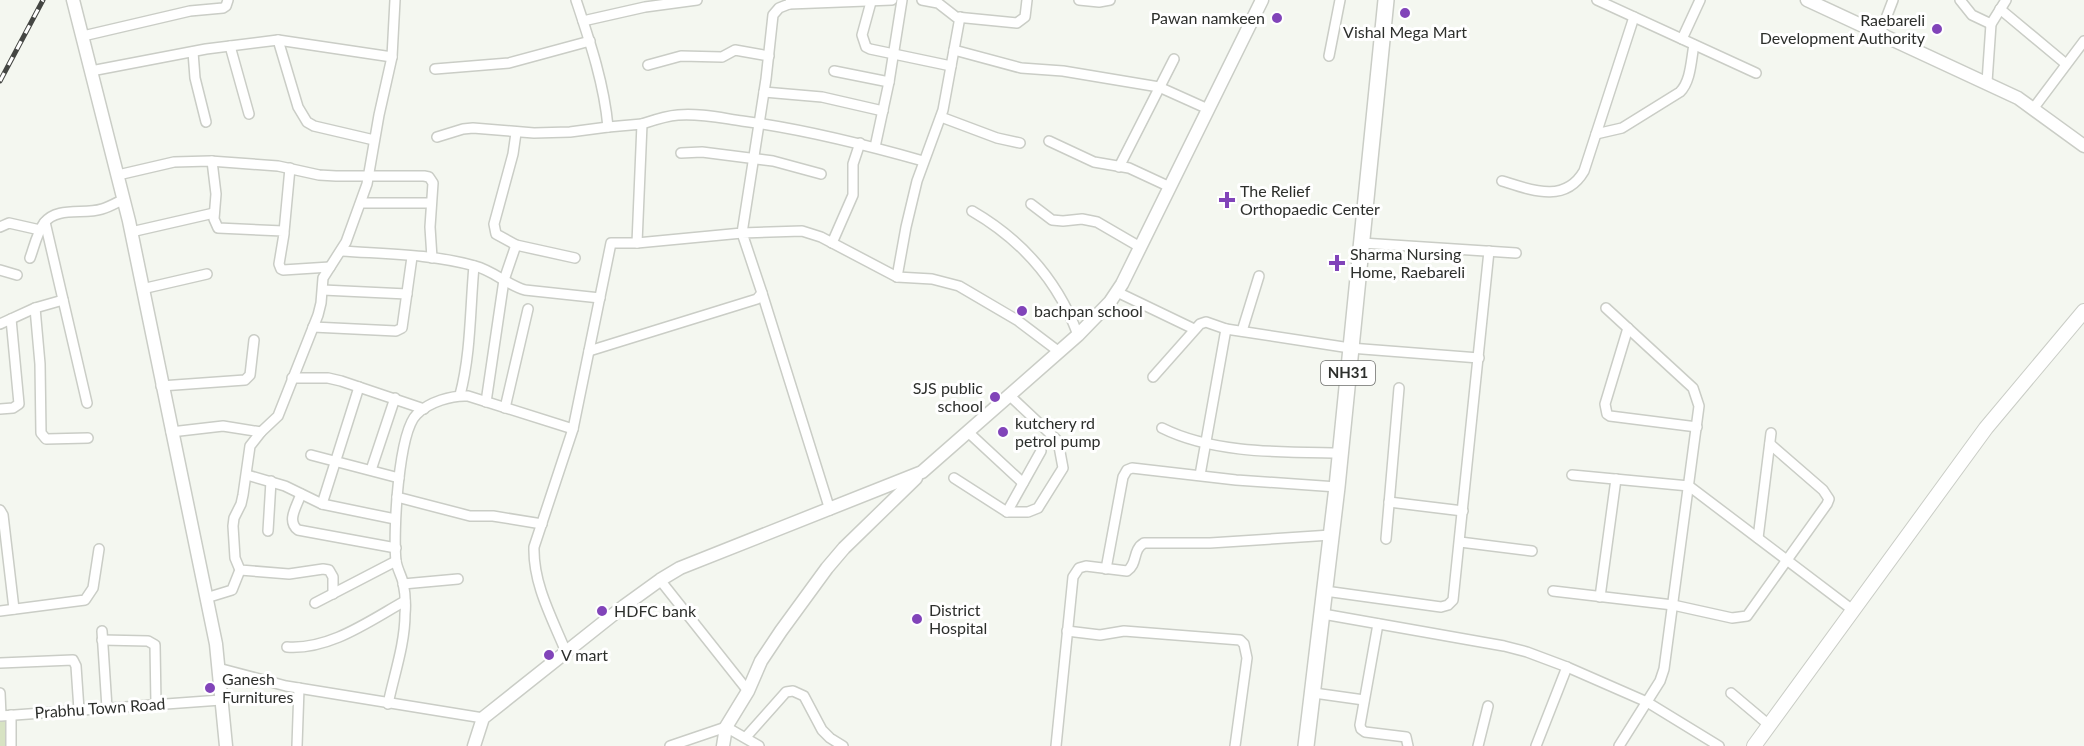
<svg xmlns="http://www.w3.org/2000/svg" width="2084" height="746" viewBox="0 0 2084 746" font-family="Lato,sans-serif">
<rect width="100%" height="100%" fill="#f4f7f0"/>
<!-- green -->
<path fill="#d7e3c3" d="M0,720H6L5,746H0Z"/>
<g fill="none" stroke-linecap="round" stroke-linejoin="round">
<defs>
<g id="minor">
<path d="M576,0C590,42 604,83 608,127L642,124L637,243"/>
<path d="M922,0L938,3L956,17L1017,23L1025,17L1027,0"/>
<path d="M1079,0L1099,2L1110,0"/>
<path d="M1597,0L1756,73"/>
<path d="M1960,0L1972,15L1991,24"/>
<path d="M871,2L862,35L866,47L870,49L951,66"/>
<path d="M789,4L892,0"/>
<path d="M2000,9L2066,64"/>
<path d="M583,21L645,7L697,0"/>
<path d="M1880,34L1893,0"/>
<path d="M83,36L190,11L223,8L226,6L228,0"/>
<path d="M1682,39L1700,0"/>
<path d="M278,40L298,107L307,122L314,126L374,140"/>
<path d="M230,46L249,114"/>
<path d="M954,50L1021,68L1063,71L1159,87L1208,109"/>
<path d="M193,52L195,78L206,122"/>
<path d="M1329,56L1340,0"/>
<path d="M648,65L681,56L722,57L735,50L769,56"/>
<path d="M435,69L509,63L590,41"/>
<path d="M91,71L206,49L278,40L392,57L395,0"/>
<path d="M834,71L889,82"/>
<path d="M1987,82L1991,24L2006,0"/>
<path d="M764,92L822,97L883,111"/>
<path d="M2033,109L2084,41"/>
<path d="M941,117L997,138L1020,143"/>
<path d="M642,124C654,120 665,116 678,115C699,113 721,118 742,121C804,129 863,144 923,161"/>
<path d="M516,133L513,154L494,224L496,234L516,245L575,258"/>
<path d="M1596,134L1622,128L1680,92C1691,81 1691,60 1694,45"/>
<path d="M437,137L463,129L473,128L534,133L570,132L608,127"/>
<path d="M1049,141L1094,162L1129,168L1170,187"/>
<path d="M875,147L889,82L902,0"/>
<path d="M681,153L702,152L773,161L821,174"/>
<path d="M212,161L216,194L214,219L218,228L283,231L284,234L279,264L281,269L283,270L330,267"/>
<path d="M1119,167L1174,59"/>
<path d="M118,175L174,162L210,161L278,166L319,175L336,176H424L429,177L433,183L430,227L432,258"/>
<path d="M1502,181C1531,190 1565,204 1584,171L1634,17"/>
<path d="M361,203H431"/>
<path d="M1031,204L1052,220L1063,221L1082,219L1097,222L1140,247"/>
<path d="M972,211C1022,240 1058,281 1078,335"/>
<path d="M45,222L87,403"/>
<path d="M0,227L9,223L40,230"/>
<path d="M131,232L214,213"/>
<path d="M284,232L290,168"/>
<path d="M832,243L853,195V164L860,143"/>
<path d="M1362,243L1516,253"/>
<path d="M342,251C385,254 433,254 475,266C494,271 507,285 525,290L600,298"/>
<path d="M30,258C34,247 37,233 44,223C57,206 84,215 102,209C109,207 116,203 124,199"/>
<path d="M0,270L17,275"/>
<path d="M897,277L906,227L917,181L943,110L960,17"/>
<path d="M142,289L207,274"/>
<path d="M323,290L407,294"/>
<path d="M1117,292L1194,329"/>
<path d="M762,293L830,510"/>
<path d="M35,308L40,364L41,433L46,439L88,438"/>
<path d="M1606,308L1693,388L1699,406L1664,669L1660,681L1619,746"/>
<path d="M0,324L35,308L63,300"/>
<path d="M313,327L396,331L402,328L412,257"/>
<path d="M1628,328L1605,404L1607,414L1610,416L1697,427"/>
<path d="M1242,331L1259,276"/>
<path d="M589,351L757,299L762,293L742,233L802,231L821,237L897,277L932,279L959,286L1017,320L1058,351"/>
<path d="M1153,377L1200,324L1206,322L1226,329"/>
<path d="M292,378H328L341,381L424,409"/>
<path d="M161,386L245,380L250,375L254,340"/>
<path d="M460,395C471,353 470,309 474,266"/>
<path d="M486,402L504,280L516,245"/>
<path d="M505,408L528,309"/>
<path d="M0,409L13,408L19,404L11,319"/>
<path d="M1162,428C1214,454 1283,452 1340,453"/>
<path d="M171,432L223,426L261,432"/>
<path d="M968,432L1023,483"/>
<path d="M311,455L399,478"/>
<path d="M371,470L395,398"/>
<path d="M247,475L285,486L322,504L395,519"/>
<path d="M1200,475L1226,329L1350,348L1479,358"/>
<path d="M1572,475L1689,486L1854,611"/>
<path d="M954,478L1007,512H1028L1038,508L1063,468L1058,441L1009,395"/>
<path d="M301,494C297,506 286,521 298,530L396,548"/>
<path d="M397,497L470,516H493L542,524"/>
<path d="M1389,502L1463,511"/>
<path d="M322,504L359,387"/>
<path d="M0,510L3,515L14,609"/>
<path d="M1007,512L1041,451"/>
<path d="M268,531L271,481"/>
<path d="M1758,538L1771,433"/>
<path d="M1386,539L1399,388"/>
<path d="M1460,542L1532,551"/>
<path d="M1106,569L1123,477L1127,470L1132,468L1236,480L1337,487"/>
<path d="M660,580L748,691"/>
<path d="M403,584L458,579"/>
<path d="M1325,591L1441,607L1448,605L1453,600L1489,251"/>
<path d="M1553,591L1673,605L1732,618L1747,616L1827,504L1829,499L1823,490L1770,444"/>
<path d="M333,594V577L329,570L323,569L289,574L240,570L235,558L233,526L234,518L241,504L243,495L250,446L261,432L278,416L318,315L321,303L323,278L346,242L367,184L379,115L392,57"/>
<path d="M1600,597L1616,479"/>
<path d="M206,598L232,590L240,570"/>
<path d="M315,603L396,561"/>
<path d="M0,611L85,600L93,588L99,549"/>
<path d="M1323,614L1504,646L1527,652L1567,667L1647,702L1719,746"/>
<path d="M1378,624L1360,725L1361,729L1365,732L1406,737L1408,746"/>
<path d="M102,631L107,708"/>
<path d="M1067,631L1100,635L1124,631L1240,640L1244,644L1247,658L1235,746"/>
<path d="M102,640L148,641L155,645L156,704"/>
<path d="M287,647C330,650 369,621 405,601"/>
<path d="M566,652C552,618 533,584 534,547L573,429L611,243H637L742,233L766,79L773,15L779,8L789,4L791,0"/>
<path d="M0,663L73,660L76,666L79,710"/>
<path d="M218,668L286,686L483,718"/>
<path d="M0,693L1,716L221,700"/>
<path d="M1314,693L1364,700"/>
<path d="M1731,693L1769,725"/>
<path d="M388,704C394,675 405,644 405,614C406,604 405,592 403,582C401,575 397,568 396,561C393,534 398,432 417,414C429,402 452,395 468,396L573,429"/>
<path d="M746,737L786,692L793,691L804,696L822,730L830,738L843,746"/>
<path d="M11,746V715"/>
<path d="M297,746L299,688"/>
<path d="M670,746L726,727L759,746"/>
<path d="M1056,746L1073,577L1079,568L1086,566L1127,571C1138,564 1132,550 1144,543H1210L1331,535"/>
<path d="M1478,746L1488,706"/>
<path d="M1536,746L1567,667"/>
</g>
<g id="tertiary">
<path d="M73,0L129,221L216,644L226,746"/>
<path d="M1807,0L2018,98L2084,146"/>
<path d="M474,746L483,718L624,606L660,580L680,568L922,472L1078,335L1110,302L1122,284L1262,0"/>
<path d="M723,746L726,727L748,691L761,661L781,631L827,568L844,548L916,478"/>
</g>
<path id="secondary" d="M1754,746L1986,428L2084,311"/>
<path id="trunk" d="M1306,746L1337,487L1386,0"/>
</defs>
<!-- minor casing -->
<use href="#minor" stroke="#cacdc6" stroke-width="12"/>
<!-- tertiary casing -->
<use href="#tertiary" stroke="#cacdc6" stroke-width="15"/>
<!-- secondary casing -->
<use href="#secondary" stroke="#cacdc6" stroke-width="16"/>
<!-- trunk casing -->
<use href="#trunk" stroke="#cacdc6" stroke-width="18"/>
<!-- minor -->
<use href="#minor" stroke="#fff" stroke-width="9"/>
<!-- tertiary -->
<use href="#tertiary" stroke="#fff" stroke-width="12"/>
<!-- secondary -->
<use href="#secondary" stroke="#fff" stroke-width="14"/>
<!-- trunk -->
<use href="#trunk" stroke="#fff" stroke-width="15"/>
<defs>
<path id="rail" d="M0,81L43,0"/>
</defs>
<!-- rail casing -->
<use href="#rail" stroke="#444643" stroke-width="5"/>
<!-- rail -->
<use href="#rail" stroke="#fff" stroke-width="3" stroke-dasharray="9" stroke-linecap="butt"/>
</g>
<!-- markers -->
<g fill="#8144b9" stroke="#fff" stroke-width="2">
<circle cx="1405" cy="13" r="6"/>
<circle cx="1277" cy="18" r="6"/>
<circle cx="1937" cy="29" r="6"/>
<path d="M1224 191h6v6h6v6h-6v6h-6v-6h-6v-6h6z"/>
<path d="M1334 254h6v6h6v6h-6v6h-6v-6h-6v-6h6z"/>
<circle cx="1022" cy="311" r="6"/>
<circle cx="995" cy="397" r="6"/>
<circle cx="1003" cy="432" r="6"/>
<circle cx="602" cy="611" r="6"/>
<circle cx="917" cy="619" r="6"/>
<circle cx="549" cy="655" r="6"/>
<circle cx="210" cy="688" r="6"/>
</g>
<g text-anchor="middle" stroke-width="6" stroke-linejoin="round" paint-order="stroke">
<!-- shield labels -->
<rect fill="#fff" stroke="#6c6d6b" stroke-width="1.5" x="1321" y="361" width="54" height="24" rx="4.5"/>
<g font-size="15" font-weight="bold" fill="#2d2f2c">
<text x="1348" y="378">NH31</text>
</g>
<!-- poi labels -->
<g font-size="16" fill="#2d2f2c" stroke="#fff" text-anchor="start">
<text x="1265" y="24" text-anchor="end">Pawan namkeen</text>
<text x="1925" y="26" text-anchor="end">Raebareli<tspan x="1925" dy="18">Development Authority</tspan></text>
<text x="1405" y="38" text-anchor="middle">Vishal Mega Mart</text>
<text x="1240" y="197">The Relief<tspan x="1240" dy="18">Orthopaedic Center</tspan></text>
<text x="1350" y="260">Sharma Nursing<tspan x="1350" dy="18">Home, Raebareli</tspan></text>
<text x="1034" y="317">bachpan school</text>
<text x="983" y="394" text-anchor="end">SJS public<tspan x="983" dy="18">school</tspan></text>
<text x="1015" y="429">kutchery rd<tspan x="1015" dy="18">petrol pump</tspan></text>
<text x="929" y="616">District<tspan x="929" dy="18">Hospital</tspan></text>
<text x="614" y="617">HDFC bank</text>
<text x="561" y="661">V mart</text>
<text x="222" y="685">Ganesh<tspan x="222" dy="18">Furnitures</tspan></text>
</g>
<!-- street labels -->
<g font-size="16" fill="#2d2f2c" stroke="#fff">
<text transform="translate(100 708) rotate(-4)" y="6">Prabhu Town Road</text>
</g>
</g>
</svg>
